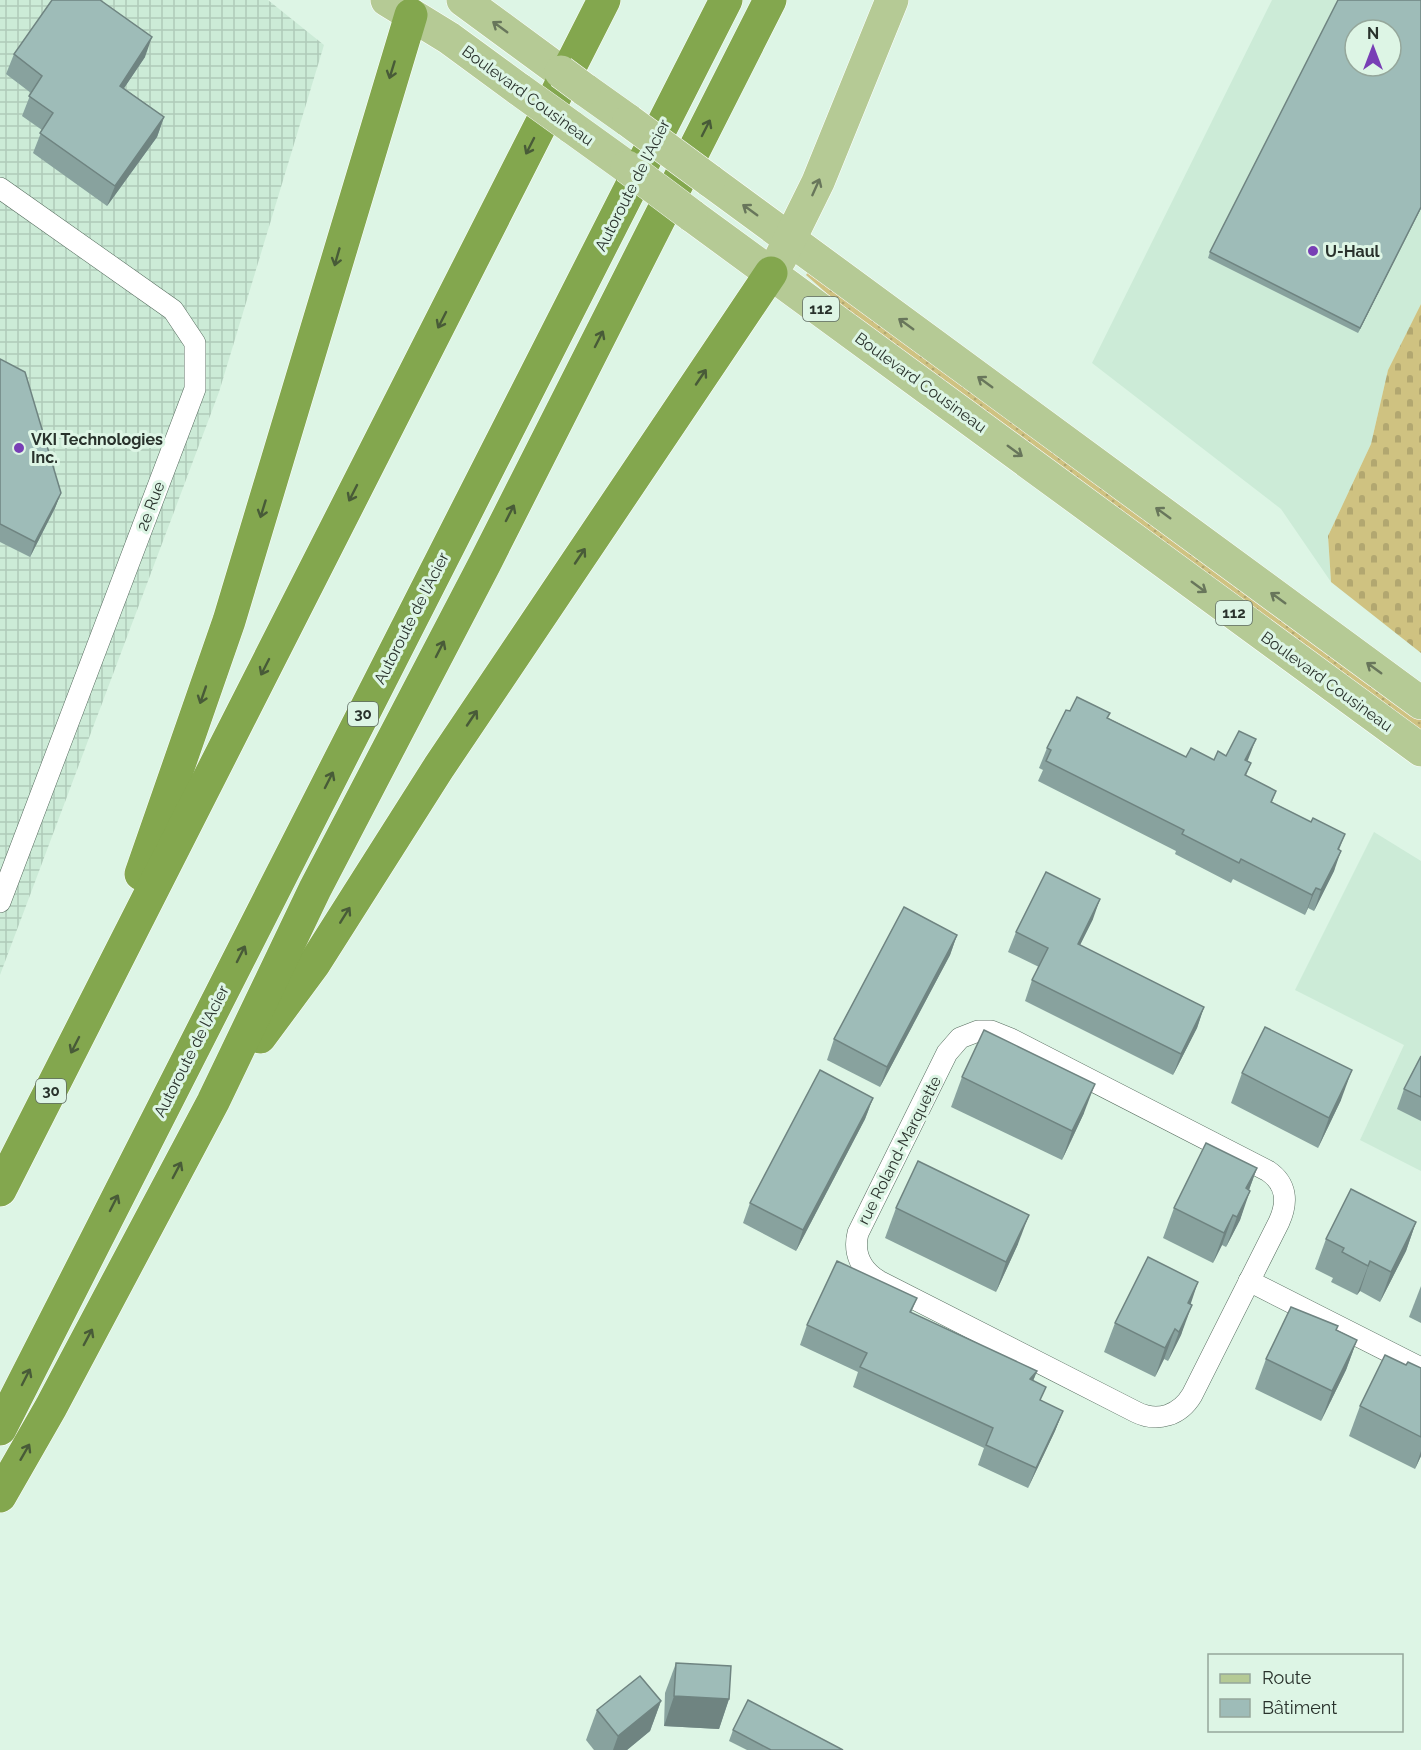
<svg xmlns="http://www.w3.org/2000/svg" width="1421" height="1750" viewBox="0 0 1421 1750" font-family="Raleway,sans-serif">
<defs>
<pattern id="industrial-grid" width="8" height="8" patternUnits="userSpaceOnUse" patternTransform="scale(1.5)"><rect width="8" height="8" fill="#ccebd7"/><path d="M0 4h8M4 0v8" fill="none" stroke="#afcab9"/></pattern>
<pattern id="grass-dots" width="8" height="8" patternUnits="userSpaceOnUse" patternTransform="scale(1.5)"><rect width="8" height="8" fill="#cfc281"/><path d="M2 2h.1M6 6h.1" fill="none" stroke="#b2a770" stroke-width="1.8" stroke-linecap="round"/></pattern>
<pattern id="cemetery-stones" width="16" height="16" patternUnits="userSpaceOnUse" patternTransform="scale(1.5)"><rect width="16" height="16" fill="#cfc281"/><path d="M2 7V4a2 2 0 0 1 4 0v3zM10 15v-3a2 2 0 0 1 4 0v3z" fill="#b2a770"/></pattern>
</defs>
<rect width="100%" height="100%" fill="#ddf5e5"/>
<!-- built -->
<g fill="#ccebd7" fill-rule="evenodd">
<path d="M1272,0H1421V304L1388,370L1371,444L1328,536L1331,582L1281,509L1092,363ZM1355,30H1391V66H1355Z"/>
<path d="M1374,832L1421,861V1171L1360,1140L1404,1045L1295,990Z"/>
</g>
<!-- industrial -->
<path fill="url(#industrial-grid)" d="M0,0H268L324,45L219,392L0,975Z"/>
<!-- grass -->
<path fill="url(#grass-dots)" d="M809,271L1421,717V734L848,312L806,275Z"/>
<!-- cemetery -->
<path fill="url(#cemetery-stones)" d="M1421,304V653L1331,582L1328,536L1371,444L1388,370Z"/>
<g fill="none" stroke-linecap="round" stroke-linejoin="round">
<defs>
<g id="street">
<path d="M0,188L173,310L195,343V389L0,902"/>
<path d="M978,1031H991L1011,1039L1268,1171C1287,1184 1288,1202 1279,1222L1192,1395C1180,1415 1158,1423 1136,1412L879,1281C861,1270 853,1253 858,1233L947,1053L960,1038Z"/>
<path d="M1249,1281L1421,1368"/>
</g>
<g id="primary">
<path d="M387,0L449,38L520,90"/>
<path d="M463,0L561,72"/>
<path d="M584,89L629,121"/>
<path d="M570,126L627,167"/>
<path d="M709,180L1421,703"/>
<path d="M691,215L1421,750"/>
<path d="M780,259L818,182L892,0"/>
</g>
<g id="highway">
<path d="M141,874L229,621L411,15"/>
<path d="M260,1037L314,964L439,767L771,273"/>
<path d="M0,1190L604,0"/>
<path d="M0,1429L726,0"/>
<path d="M0,1496L51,1407L213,1102L315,889L484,565L770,0"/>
</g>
</defs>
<!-- street casing -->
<use href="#street" stroke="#566c5e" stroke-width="22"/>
<!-- primary casing -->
<use href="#primary" stroke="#fff" stroke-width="34"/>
<!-- highway casing -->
<use href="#highway" stroke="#fff" stroke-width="34"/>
<!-- street -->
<use href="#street" stroke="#fff" stroke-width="21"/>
<!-- primary -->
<use href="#primary" stroke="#b5ca95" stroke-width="33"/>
<!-- highway -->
<use href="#highway" stroke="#83a74e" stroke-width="33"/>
<defs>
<g id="primary-bridge">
<path d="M561,72L584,89"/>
<path d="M520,90L570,126"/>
<path d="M629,121L709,180"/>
<path d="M627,167L691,215"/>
</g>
</defs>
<!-- primary-bridge casing -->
<use href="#primary-bridge" stroke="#fff" stroke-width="34" stroke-linecap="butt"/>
<!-- primary-bridge -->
<use href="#primary-bridge" stroke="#b5ca95" stroke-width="33"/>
</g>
<!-- wall -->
<g fill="#88a29e">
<path d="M14,54L145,57L124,88L164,117L157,137L107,206L33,153L42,130L22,116L31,93L6,74Z"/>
<path d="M1421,208L1358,333L1208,258L1210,252Z"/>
<path d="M0,359L61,493L55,508L30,557L0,542Z"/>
<path d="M1070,711L1108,718L1186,757L1214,760L1226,756L1247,761L1251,763L1246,776L1276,791L1272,802L1311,822L1345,834L1339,850L1334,871L1314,911L1308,908L1305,915L1233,879L1231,883L1175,854L1176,851L1038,781L1043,770L1039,768L1047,748Z"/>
<path d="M1093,919L1080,945L1204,1007L1197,1028L1173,1075L1025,1001L1032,980L1039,967L1008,952L1016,932Z"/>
<path d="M957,935L950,955L880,1087L827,1060L834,1039Z"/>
<path d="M1421,1056V1121L1397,1109L1404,1089Z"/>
<path d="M1242,1073L1341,1100L1318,1148L1231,1103Z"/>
<path d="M962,1077L1084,1113L1062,1160L951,1107Z"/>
<path d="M873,1098L865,1119L796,1251L743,1223L750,1203Z"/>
<path d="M1257,1168L1249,1190L1240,1220L1226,1247L1222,1245L1213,1263L1163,1238L1174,1208Z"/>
<path d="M896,1208L1018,1244L996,1292L885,1238Z"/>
<path d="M1416,1222L1406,1251L1380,1302L1360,1291L1357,1295L1331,1282L1333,1278L1315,1269L1326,1239Z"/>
<path d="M1421,1286V1323L1409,1317Z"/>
<path d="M917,1298L911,1313L1037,1371L1033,1381L1041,1401L1063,1411L1055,1431L1028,1488L978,1465L984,1448L853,1387L858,1372L800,1345L807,1325Z"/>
<path d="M1190,1304L1181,1335L1168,1361L1164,1359L1155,1377L1104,1352L1115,1323Z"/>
<path d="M1337,1330L1357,1340L1346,1370L1321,1421L1255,1389L1266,1359Z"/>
<path d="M1406,1365L1421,1368V1456L1415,1469L1349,1436L1360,1406Z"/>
<path d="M676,1663L729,1699L719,1729L664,1726L665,1693Z"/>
<path d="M661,1701L650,1731L627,1750H594L586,1740L597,1710Z"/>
<path d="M733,1730L843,1750H747L729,1741Z"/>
</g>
<!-- shaded-wall -->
<g fill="#6f8481">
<path d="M152,37L145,57L112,106L120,86Z"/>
<path d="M164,117L157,137L107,206L115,186Z"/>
<path d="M1421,207V208L1358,333L1360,328Z"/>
<path d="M61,493L55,508L30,557L35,542Z"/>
<path d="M1256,739L1248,760L1237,781L1245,760Z"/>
<path d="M1341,851L1334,871L1314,911L1321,890Z"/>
<path d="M1316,888L1308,908L1305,915L1312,895Z"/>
<path d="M1100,899L1093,919L1070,965L1078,944Z"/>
<path d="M957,935L950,955L880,1087L887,1067Z"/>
<path d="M1204,1007L1197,1028L1173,1075L1181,1054Z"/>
<path d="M1352,1070L1341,1100L1318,1148L1329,1118Z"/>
<path d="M1095,1084L1084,1113L1062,1160L1072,1131Z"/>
<path d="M873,1098L865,1119L796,1251L803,1230Z"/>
<path d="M1257,1168L1246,1198L1236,1218L1246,1188Z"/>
<path d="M1250,1191L1240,1220L1226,1247L1237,1217Z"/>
<path d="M1029,1215L1018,1244L996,1292L1006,1262Z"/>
<path d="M1233,1215L1222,1245L1213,1263L1224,1233Z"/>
<path d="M1416,1222L1406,1251L1380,1302L1391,1272Z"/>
<path d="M1370,1261L1360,1291L1357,1295L1368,1266Z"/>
<path d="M1198,1282L1188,1312L1177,1333L1188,1303Z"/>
<path d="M1192,1305L1181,1335L1168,1361L1179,1332Z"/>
<path d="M1175,1329L1164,1359L1155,1377L1165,1348Z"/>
<path d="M1357,1340L1346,1370L1321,1421L1332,1391Z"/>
<path d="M1037,1371L1029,1391L1030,1379Z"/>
<path d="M1063,1411L1055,1431L1028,1488L1036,1468Z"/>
<path d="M1421,1451V1456L1415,1469Z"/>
<path d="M674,1696L729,1699L719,1729L664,1726Z"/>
<path d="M661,1701L650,1731L627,1750H613L618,1736Z"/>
</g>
<!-- building -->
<g fill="#9ebcb8" stroke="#6f8481" stroke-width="1.5" fill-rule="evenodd">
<path d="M52,0H100L152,37L120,86L164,117L115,186L40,133L53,113L29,96L42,76L14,54Z"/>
<path d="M1338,0H1421V207L1360,328L1210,252ZM1355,30H1391V66H1355Z"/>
<path d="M0,359L25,372L61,493L35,542L0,524Z"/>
<path d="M1077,697L1110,713L1107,718L1186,757L1191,748L1214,760L1218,751L1226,756L1239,731L1256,739L1245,760L1251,763L1245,775L1276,791L1271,802L1311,822L1313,818L1345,834L1338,849L1341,851L1321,890L1316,888L1312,895L1241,859L1239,863L1182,834L1184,830L1046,761L1051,750L1047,748L1066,710L1070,711Z"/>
<path d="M1046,872L1100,899L1078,944L1204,1007L1181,1054L1032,980L1048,948L1016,932Z"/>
<path d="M904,907L957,935L887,1067L834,1039Z"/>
<path d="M1265,1027L1352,1070L1329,1118L1242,1073Z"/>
<path d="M984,1030L1095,1084L1072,1131L962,1077Z"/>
<path d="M1421,1056V1097L1404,1089Z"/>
<path d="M820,1070L873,1098L803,1230L750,1203Z"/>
<path d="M1206,1143L1257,1168L1246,1188L1250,1191L1237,1217L1233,1215L1224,1233L1174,1208Z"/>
<path d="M918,1161L1029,1215L1006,1262L896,1208Z"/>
<path d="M1351,1189L1416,1222L1391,1272L1370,1261L1368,1266L1342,1252L1344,1248L1326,1239Z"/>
<path d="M1148,1257L1198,1282L1188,1303L1192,1305L1179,1332L1175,1329L1165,1348L1115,1323Z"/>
<path d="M837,1261L917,1298L910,1312L1037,1371L1030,1379L1046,1387L1040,1400L1063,1411L1036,1468L986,1445L993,1428L860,1367L867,1353L807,1325Z"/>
<path d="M1291,1307L1338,1326L1336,1330L1357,1340L1332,1391L1266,1359Z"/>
<path d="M1385,1355L1406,1365L1408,1362L1421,1368V1437L1360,1406Z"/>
<path d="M676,1663L731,1666L729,1699L674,1696Z"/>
<path d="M640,1676L661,1701L618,1736L597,1710Z"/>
<path d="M748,1700L843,1750H771L733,1730Z"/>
</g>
<!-- one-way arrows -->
<defs><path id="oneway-shaft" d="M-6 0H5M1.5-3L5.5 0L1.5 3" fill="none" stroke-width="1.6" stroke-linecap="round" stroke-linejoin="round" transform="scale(1.5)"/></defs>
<g stroke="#68765b">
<use href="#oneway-shaft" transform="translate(500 27) rotate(-144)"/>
<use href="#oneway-shaft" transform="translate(816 187) rotate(-66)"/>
<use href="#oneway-shaft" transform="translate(750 210) rotate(-144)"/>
<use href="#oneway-shaft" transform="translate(906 324) rotate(-144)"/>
<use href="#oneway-shaft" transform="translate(985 382) rotate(-144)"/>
<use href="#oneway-shaft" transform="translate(1015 451) rotate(36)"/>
<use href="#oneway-shaft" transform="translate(1163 513) rotate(-144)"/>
<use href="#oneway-shaft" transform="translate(1199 587) rotate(36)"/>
<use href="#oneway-shaft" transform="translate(1278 598) rotate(-144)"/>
<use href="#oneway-shaft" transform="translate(1374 668) rotate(-144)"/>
</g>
<g stroke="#485b38">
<use href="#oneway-shaft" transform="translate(392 70) rotate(107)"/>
<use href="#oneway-shaft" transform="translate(706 128) rotate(-63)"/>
<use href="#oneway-shaft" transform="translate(530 146) rotate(117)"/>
<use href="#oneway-shaft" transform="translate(337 257) rotate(106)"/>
<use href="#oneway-shaft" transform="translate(442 320) rotate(117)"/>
<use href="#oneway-shaft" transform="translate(599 339) rotate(-63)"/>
<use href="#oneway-shaft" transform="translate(701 377) rotate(-56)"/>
<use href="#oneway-shaft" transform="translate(353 493) rotate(117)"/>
<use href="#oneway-shaft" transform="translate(263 509) rotate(107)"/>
<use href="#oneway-shaft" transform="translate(510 513) rotate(-63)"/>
<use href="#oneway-shaft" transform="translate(580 556) rotate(-56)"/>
<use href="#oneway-shaft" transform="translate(440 649) rotate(-63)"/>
<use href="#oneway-shaft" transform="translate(265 667) rotate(117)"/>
<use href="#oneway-shaft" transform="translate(203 695) rotate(109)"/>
<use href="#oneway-shaft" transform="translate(472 718) rotate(-56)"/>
<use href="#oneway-shaft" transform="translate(329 780) rotate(-63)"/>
<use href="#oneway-shaft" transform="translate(345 915) rotate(-58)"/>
<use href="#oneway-shaft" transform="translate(241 954) rotate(-63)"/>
<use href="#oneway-shaft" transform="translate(75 1045) rotate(117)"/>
<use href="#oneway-shaft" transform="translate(177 1170) rotate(-62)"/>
<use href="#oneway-shaft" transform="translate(114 1203) rotate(-63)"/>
<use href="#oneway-shaft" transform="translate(88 1337) rotate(-62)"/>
<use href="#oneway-shaft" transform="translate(26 1377) rotate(-63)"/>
<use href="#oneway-shaft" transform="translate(25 1452) rotate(-60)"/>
</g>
<!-- markers -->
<g fill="#783fb5" stroke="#ddf5e5" stroke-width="2">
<circle cx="1313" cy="251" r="6"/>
<circle cx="19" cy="448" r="6"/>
</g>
<g text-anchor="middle" stroke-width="6" stroke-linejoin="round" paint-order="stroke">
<!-- shield labels -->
<g fill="#ddf5e5" stroke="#5f6c64" stroke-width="1.5">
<rect x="803" y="297" width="36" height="24" rx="4.5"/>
<rect x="1216" y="601" width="36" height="24" rx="4.5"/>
<rect x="348" y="702" width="30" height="24" rx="4.5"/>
<rect x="36" y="1079" width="30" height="24" rx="4.5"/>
</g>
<g font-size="15" font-weight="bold" fill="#29322c">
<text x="821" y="314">112</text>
<text x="1234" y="618">112</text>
<text x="363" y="719">30</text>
<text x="51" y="1096">30</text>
</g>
<!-- street labels -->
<g font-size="16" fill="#29322c" stroke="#ddf5e5">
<text transform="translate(528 95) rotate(36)" y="6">Boulevard Cousineau</text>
<text transform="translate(632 185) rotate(-63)" y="6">Autoroute de l'Acier</text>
<text transform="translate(921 382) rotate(36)" y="6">Boulevard Cousineau</text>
<text transform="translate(150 506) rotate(-69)" y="6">2e Rue</text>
<text transform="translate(411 618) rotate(-63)" y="6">Autoroute de l'Acier</text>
<text transform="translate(1327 681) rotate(36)" y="6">Boulevard Cousineau</text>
<text transform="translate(191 1051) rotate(-63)" y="6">Autoroute de l'Acier</text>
<text transform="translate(899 1150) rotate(-63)" y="6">rue Roland-Marquette</text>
</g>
<!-- poi labels -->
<g font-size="16" font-weight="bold" fill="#29322c" stroke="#ddf5e5" text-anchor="start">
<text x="1325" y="257">U-Haul</text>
<text x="31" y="445">VKI Technologies<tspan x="31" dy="18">Inc.</tspan></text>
</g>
</g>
<!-- legend -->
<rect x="1208" y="1654" width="195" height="78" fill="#ddf5e5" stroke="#95a79b" stroke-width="1.5"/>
<rect x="1220" y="1674" width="30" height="9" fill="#b5ca95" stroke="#95a79b" stroke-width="1.5"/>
<text x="1262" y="1684" font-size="18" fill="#29322c">Route</text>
<rect x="1220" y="1699" width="30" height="18" fill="#9ebcb8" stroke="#95a79b" stroke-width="1.5"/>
<text x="1262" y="1714" font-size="18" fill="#29322c">Bâtiment</text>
<!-- north arrow -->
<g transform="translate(1373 48)"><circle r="28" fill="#ddf5e5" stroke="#95a79b" stroke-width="1.5"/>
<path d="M0-4.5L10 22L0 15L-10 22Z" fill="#783fb5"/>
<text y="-9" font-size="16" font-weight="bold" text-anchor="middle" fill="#29322c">N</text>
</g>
</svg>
